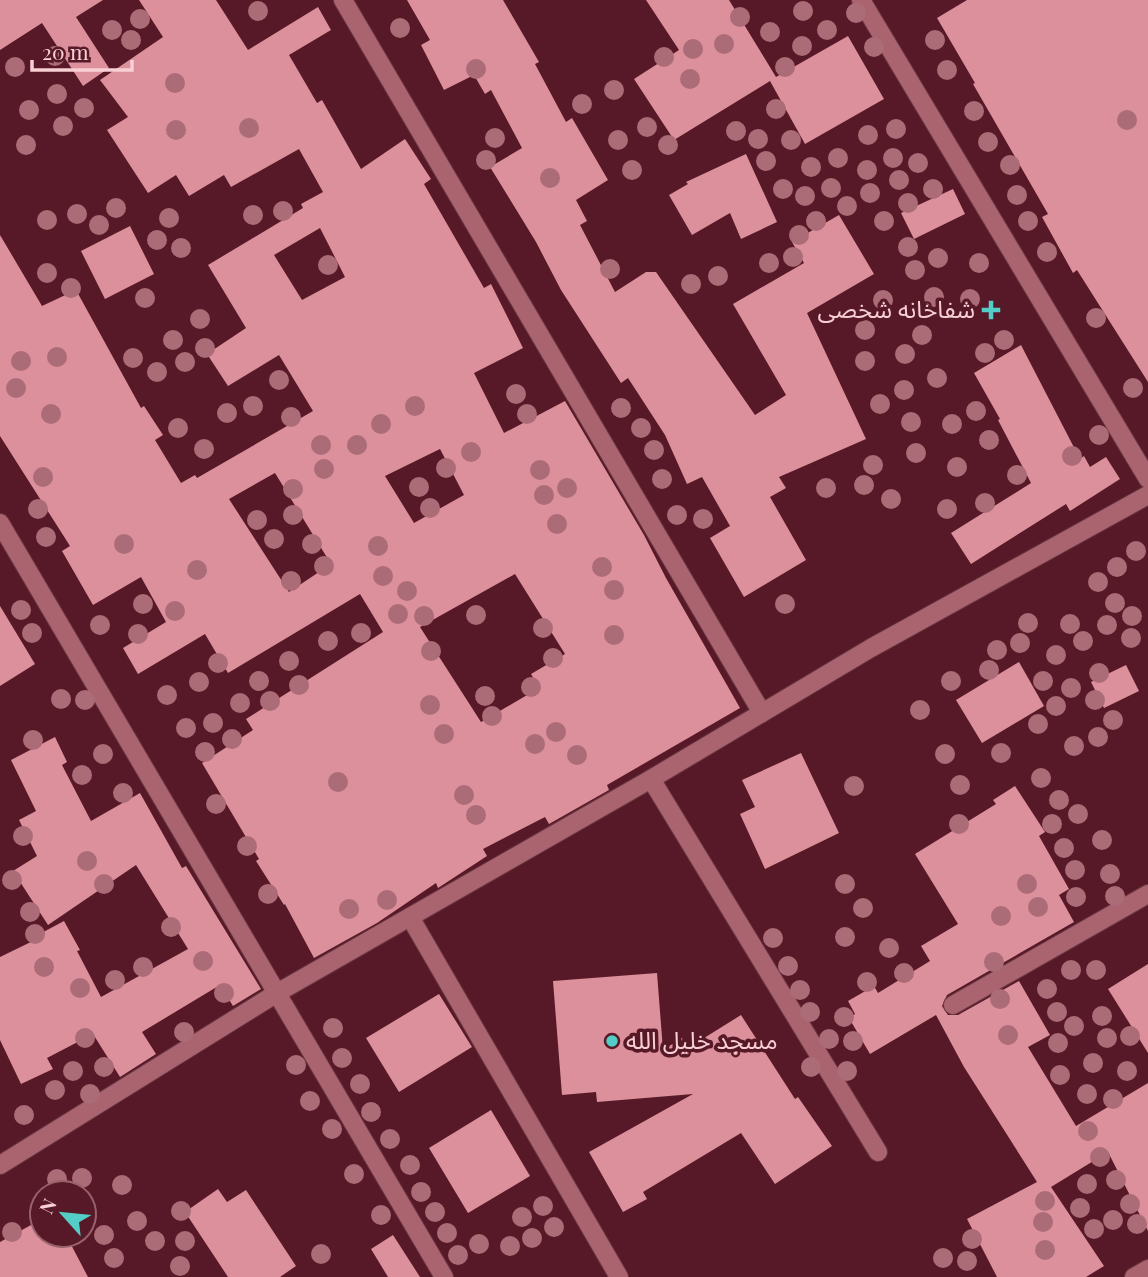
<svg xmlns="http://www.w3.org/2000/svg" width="1148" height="1277" viewBox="0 0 1148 1277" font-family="'Playfair Display','Noto Sans Arabic',serif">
<rect width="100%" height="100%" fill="#571927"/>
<!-- building -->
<g fill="#db909b" fill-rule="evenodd">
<path d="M0,0H103L76,17L109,68L83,86L42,23L0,50Z"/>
<path d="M139,0H216L248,50L318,7L331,30L289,55L317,103L322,100L361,169L405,139L431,179L424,184L484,288L491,284L523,348L474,373L504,433L565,401L644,535L666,578L740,708L607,785L609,790L549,824L545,817L483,849L487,856L438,888L436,883L377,923L314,958L285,904L284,905L256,861L259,859L202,763L253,730L246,719L383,632L360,594L228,673L205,634L138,674L123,648L166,622L141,577L93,605L62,551L70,546L0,436V235L42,306L76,290L141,408L144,406L163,435L155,440L181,483L195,475L197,478L313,411L279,355L228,386L207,354L246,328L208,265L303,208L301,204L323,192L299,149L231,187L224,175L189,196L176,175L148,193L107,130L128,117L100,80L163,37ZM320,228L345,277L302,300L274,255ZM440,449L464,495L414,523L385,476ZM275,473L331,564L289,592L229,499ZM515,574L565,654L531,674L539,688L481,722L420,627Z"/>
<path d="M407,0H503L539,62L535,64L566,122L572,118L608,180L576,200L587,221L580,225L615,292L646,272H656L755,415L786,395L733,304L804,263L792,242L839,215L874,274L807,313L866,439L779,477L786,488L770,497L806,560L744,597L710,538L730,526L702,477L687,484L665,435L628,378L621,383L561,290L536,242L490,167L522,148L491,90L485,94L474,75L444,90L421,45L430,40Z"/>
<path d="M646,0H729L776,77L848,36L884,99L805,144L770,81L674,140L634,79L679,50Z"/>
<path d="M967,0H1148V382L1077,270L1073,273L1042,217L1048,214L973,84L975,83L937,18Z"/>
<path d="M746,154L777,222L741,239L730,213L692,235L669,195L688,184L686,182Z"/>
<path d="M953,189L965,214L914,239L901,213Z"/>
<path d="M130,226L154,274L105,299L81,251Z"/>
<path d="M1021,345L1080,459L1084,456L1090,467L1106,457L1120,479L1070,511L1066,504L971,564L951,533L1031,483L998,420L1000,419L974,373Z"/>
<path d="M0,606L35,664L0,686Z"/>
<path d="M1019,662L1044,706L982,743L956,700Z"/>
<path d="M1126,665L1139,691L1104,708L1091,682Z"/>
<path d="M55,737L67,762L62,765L91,821L140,793L182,868L186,866L261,989L233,1006L220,985L142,1032L156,1054L120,1077L93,1034L47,1058L53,1069L21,1084L0,1040V957L35,940L34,937L64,921L80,950L77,951L101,997L188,949L136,865L48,925L13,871L37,856L19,820L36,811L11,760Z"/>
<path d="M801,753L839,833L765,869L740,814L755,807L742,780Z"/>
<path d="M1015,786L1045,832L1039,836L1069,889L1059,895L1074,922L947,995L942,1006L948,1015H958L1019,981L1050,1035L1028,1047L1076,1126L1148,1083V1231L1108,1152L1051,1187L1104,1266L1086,1277H997L967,1219L1037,1182L964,1067L936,1015L870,1054L849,1018L855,1014L848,1001L874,986L878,993L930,961L921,946L958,924L915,854L996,804L993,800Z"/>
<path d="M1148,964V1053L1108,989Z"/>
<path d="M657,973L663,1050L682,1038L688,1048L741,1015L795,1099L798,1097L832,1146L775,1184L741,1133L643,1192L647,1199L623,1212L589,1152L693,1094L597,1102L596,1092L562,1095L553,981Z"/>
<path d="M439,994L472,1047L399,1092L366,1038Z"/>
<path d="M491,1110L530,1176L468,1213L429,1148Z"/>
<path d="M218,1189L227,1202L246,1190L296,1266L280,1277H228L185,1212Z"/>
<path d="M42,1219V1235H66L88,1277H0V1242Z"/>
<path d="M393,1235L420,1277H388L371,1249Z"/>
</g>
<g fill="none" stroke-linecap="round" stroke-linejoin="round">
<defs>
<g id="minor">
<path d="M343,0L762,713"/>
<path d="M0,523L444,1277"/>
<path d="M651,779L878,1152"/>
<path d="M410,917L619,1277"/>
<path d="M953,1005L1148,894"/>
<path d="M1134,1277L1148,1269"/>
</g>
<g id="tertiary">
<path d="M861,0L1148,479"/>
<path d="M0,1165L277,993L651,779L871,648L1148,495"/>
</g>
</defs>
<!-- minor casing -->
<use href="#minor" stroke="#6a3643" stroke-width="20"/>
<!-- tertiary casing -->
<use href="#tertiary" stroke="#6a3643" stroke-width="20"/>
<!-- minor -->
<use href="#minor" stroke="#aa646f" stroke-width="18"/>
<!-- tertiary -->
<use href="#tertiary" stroke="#aa646f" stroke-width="18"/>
</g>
<!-- trees -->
<g fill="#ab6c77">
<circle cx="258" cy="11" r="10"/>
<circle cx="803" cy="11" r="10"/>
<circle cx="856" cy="13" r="10"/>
<circle cx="740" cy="17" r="10"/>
<circle cx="140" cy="19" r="10"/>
<circle cx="400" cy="28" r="10"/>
<circle cx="112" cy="30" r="10"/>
<circle cx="827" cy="30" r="10"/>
<circle cx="770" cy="32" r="10"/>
<circle cx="131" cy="40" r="10"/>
<circle cx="935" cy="40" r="10"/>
<circle cx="724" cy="44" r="10"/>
<circle cx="802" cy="46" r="10"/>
<circle cx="874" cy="47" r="10"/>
<circle cx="693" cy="49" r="10"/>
<circle cx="55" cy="56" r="10"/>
<circle cx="664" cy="57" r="10"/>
<circle cx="15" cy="67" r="10"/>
<circle cx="785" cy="67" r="10"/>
<circle cx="476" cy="69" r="10"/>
<circle cx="947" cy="70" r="10"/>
<circle cx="690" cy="79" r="10"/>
<circle cx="175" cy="83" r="10"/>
<circle cx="614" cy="90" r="10"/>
<circle cx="57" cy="94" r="10"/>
<circle cx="582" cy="104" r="10"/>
<circle cx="84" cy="108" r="10"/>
<circle cx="776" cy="109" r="10"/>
<circle cx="29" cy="110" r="10"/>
<circle cx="974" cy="111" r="10"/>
<circle cx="1127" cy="120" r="10"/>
<circle cx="63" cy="126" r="10"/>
<circle cx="647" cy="127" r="10"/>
<circle cx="249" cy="128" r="10"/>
<circle cx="896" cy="129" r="10"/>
<circle cx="176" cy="130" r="10"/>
<circle cx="736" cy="131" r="10"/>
<circle cx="868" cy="135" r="10"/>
<circle cx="495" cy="138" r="10"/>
<circle cx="758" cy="139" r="10"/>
<circle cx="618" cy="140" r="10"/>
<circle cx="791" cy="140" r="10"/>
<circle cx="988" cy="142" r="10"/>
<circle cx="26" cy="145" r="10"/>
<circle cx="668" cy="145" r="10"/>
<circle cx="838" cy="158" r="10"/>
<circle cx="893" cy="158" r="10"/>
<circle cx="486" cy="160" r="10"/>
<circle cx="766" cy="161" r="10"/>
<circle cx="918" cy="163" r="10"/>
<circle cx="1010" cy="165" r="10"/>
<circle cx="811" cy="167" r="10"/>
<circle cx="632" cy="170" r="10"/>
<circle cx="867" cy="170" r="10"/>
<circle cx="550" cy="178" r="10"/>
<circle cx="899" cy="180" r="10"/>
<circle cx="831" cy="188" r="10"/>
<circle cx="783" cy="189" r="10"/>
<circle cx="933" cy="189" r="10"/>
<circle cx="870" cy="193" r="10"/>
<circle cx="1017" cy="195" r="10"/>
<circle cx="805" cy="196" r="10"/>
<circle cx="908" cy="203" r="10"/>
<circle cx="847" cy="206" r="10"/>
<circle cx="116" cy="208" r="10"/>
<circle cx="283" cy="211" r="10"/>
<circle cx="77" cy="214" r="10"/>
<circle cx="253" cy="215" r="10"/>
<circle cx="169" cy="218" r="10"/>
<circle cx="47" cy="220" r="10"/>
<circle cx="816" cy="221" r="10"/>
<circle cx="884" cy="221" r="10"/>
<circle cx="1028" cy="221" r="10"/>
<circle cx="99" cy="225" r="10"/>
<circle cx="799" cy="235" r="10"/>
<circle cx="157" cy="240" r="10"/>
<circle cx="908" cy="247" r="10"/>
<circle cx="181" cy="248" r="10"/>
<circle cx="1047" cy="252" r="10"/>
<circle cx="793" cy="257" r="10"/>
<circle cx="938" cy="258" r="10"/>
<circle cx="769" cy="263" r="10"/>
<circle cx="979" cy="263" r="10"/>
<circle cx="328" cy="265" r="10"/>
<circle cx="610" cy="269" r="10"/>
<circle cx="915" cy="270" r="10"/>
<circle cx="47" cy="273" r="10"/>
<circle cx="718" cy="276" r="10"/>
<circle cx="691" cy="284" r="10"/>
<circle cx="71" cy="288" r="10"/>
<circle cx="934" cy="297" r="10"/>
<circle cx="145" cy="298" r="10"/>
<circle cx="970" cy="299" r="10"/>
<circle cx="883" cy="300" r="10"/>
<circle cx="1096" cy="318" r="10"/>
<circle cx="200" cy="319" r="10"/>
<circle cx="865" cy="330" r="10"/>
<circle cx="922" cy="335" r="10"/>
<circle cx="173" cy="340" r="10"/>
<circle cx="1004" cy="340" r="10"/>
<circle cx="205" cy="348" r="10"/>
<circle cx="985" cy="353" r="10"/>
<circle cx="905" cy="354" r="10"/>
<circle cx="57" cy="357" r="10"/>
<circle cx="133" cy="358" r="10"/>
<circle cx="21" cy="361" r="10"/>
<circle cx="865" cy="361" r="10"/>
<circle cx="185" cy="362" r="10"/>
<circle cx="157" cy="372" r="10"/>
<circle cx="937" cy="378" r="10"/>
<circle cx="279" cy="380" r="10"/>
<circle cx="16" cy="388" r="10"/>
<circle cx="1133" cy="388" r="10"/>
<circle cx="904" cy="390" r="10"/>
<circle cx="516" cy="394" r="10"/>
<circle cx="880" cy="404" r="10"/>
<circle cx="253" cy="406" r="10"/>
<circle cx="415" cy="406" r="10"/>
<circle cx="621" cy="408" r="10"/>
<circle cx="976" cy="411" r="10"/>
<circle cx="227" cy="413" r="10"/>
<circle cx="51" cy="414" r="10"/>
<circle cx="527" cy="414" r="10"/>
<circle cx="291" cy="417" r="10"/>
<circle cx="911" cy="422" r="10"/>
<circle cx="381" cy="424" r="10"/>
<circle cx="952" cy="424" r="10"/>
<circle cx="178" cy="428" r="10"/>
<circle cx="641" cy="428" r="10"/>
<circle cx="1099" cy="435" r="10"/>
<circle cx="989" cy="440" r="10"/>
<circle cx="321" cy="445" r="10"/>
<circle cx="357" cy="445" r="10"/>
<circle cx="204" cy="449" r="10"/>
<circle cx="654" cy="450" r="10"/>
<circle cx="471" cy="452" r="10"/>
<circle cx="916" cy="453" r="10"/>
<circle cx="1072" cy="456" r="10"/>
<circle cx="873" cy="465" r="10"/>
<circle cx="957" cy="467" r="10"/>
<circle cx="446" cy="468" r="10"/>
<circle cx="324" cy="469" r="10"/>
<circle cx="540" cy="470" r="10"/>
<circle cx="1017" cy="475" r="10"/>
<circle cx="43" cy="477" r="10"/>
<circle cx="662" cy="479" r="10"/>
<circle cx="864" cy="485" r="10"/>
<circle cx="419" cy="487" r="10"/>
<circle cx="567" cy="488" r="10"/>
<circle cx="826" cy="488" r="10"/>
<circle cx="293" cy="489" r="10"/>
<circle cx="544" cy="495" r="10"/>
<circle cx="891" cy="499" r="10"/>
<circle cx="985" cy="503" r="10"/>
<circle cx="430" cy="508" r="10"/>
<circle cx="38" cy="509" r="10"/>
<circle cx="947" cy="509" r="10"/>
<circle cx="293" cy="515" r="10"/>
<circle cx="677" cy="515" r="10"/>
<circle cx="703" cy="519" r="10"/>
<circle cx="257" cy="520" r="10"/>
<circle cx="557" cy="524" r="10"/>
<circle cx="46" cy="537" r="10"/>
<circle cx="274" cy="539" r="10"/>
<circle cx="124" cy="544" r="10"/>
<circle cx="312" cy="544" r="10"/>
<circle cx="378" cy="546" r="10"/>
<circle cx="1136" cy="551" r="10"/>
<circle cx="324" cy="566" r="10"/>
<circle cx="602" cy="567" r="10"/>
<circle cx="1117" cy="567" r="10"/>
<circle cx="197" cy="570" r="10"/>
<circle cx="383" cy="576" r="10"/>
<circle cx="291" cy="581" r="10"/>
<circle cx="1098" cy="582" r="10"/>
<circle cx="614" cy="590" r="10"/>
<circle cx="407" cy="591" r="10"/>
<circle cx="1115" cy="603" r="10"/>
<circle cx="143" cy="604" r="10"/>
<circle cx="785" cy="604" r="10"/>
<circle cx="21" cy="610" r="10"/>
<circle cx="175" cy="611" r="10"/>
<circle cx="398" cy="614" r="10"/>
<circle cx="476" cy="615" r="10"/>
<circle cx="424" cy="616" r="10"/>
<circle cx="1132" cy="616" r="10"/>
<circle cx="1028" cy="623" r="10"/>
<circle cx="1070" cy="624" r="10"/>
<circle cx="100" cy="625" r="10"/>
<circle cx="1107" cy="625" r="10"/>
<circle cx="543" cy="628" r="10"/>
<circle cx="32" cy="633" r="10"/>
<circle cx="361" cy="633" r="10"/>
<circle cx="138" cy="634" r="10"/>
<circle cx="614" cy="635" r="10"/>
<circle cx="1131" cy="638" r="10"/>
<circle cx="328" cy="641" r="10"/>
<circle cx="1083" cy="641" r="10"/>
<circle cx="1020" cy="643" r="10"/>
<circle cx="997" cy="650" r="10"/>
<circle cx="431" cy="651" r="10"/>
<circle cx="1056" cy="655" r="10"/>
<circle cx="553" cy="658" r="10"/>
<circle cx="289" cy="661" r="10"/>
<circle cx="218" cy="663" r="10"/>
<circle cx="989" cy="670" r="10"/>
<circle cx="1099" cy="673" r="10"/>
<circle cx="259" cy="681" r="10"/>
<circle cx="951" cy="681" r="10"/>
<circle cx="1043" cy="681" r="10"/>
<circle cx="199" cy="682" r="10"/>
<circle cx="299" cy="685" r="10"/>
<circle cx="531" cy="687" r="10"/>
<circle cx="1071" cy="688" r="10"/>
<circle cx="167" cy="695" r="10"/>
<circle cx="485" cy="696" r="10"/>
<circle cx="61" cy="699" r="10"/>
<circle cx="85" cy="700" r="10"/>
<circle cx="1095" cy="700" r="10"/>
<circle cx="270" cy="701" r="10"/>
<circle cx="240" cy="703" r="10"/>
<circle cx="430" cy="705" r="10"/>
<circle cx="1056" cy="706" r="10"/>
<circle cx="920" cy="710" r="10"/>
<circle cx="492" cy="716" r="10"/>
<circle cx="1113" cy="720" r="10"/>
<circle cx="213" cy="723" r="10"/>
<circle cx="1038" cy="724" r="10"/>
<circle cx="186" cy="728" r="10"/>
<circle cx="556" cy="732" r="10"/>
<circle cx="444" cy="734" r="10"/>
<circle cx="1098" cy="737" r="10"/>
<circle cx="232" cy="739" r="10"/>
<circle cx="33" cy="740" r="10"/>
<circle cx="535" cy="744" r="10"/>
<circle cx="1074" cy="746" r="10"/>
<circle cx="205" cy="752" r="10"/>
<circle cx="1001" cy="753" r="10"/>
<circle cx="103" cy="754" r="10"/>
<circle cx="945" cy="754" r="10"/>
<circle cx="577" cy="755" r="10"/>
<circle cx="82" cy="775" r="10"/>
<circle cx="1041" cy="778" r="10"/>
<circle cx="338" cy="782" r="10"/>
<circle cx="960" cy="785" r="10"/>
<circle cx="854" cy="786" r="10"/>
<circle cx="123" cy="793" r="10"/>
<circle cx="464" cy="795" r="10"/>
<circle cx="1059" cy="800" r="10"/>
<circle cx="216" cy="804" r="10"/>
<circle cx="1078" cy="814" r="10"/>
<circle cx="476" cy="815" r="10"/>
<circle cx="959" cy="824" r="10"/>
<circle cx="1052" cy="824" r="10"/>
<circle cx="23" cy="836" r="10"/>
<circle cx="1102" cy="840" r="10"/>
<circle cx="247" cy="846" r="10"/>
<circle cx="1064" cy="848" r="10"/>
<circle cx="87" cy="861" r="10"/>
<circle cx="1075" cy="870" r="10"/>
<circle cx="1110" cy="874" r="10"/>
<circle cx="12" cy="880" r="10"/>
<circle cx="104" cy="884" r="10"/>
<circle cx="845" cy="884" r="10"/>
<circle cx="1027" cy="884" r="10"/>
<circle cx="268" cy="894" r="10"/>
<circle cx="1115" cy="896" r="10"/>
<circle cx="1076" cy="897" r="10"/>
<circle cx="387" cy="900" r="10"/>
<circle cx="1038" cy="907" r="10"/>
<circle cx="863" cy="908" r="10"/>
<circle cx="349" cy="909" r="10"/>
<circle cx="30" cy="912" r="10"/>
<circle cx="1001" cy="916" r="10"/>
<circle cx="171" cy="927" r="10"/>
<circle cx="35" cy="934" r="10"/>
<circle cx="845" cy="937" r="10"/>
<circle cx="773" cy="938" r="10"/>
<circle cx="889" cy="948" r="10"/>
<circle cx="203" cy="961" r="10"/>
<circle cx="994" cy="962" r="10"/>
<circle cx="788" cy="966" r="10"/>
<circle cx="44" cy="967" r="10"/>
<circle cx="143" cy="967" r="10"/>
<circle cx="1071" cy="970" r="10"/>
<circle cx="1096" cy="970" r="10"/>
<circle cx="904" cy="973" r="10"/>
<circle cx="115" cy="980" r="10"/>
<circle cx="867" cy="982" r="10"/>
<circle cx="80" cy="988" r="10"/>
<circle cx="1047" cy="989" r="10"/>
<circle cx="800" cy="990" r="10"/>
<circle cx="224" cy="993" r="10"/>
<circle cx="1000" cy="999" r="10"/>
<circle cx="810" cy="1012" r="10"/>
<circle cx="1057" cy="1012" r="10"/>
<circle cx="1102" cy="1016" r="10"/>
<circle cx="844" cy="1017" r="10"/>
<circle cx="1074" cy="1026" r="10"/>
<circle cx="333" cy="1028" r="10"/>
<circle cx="184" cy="1032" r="10"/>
<circle cx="1008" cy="1035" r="10"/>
<circle cx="1130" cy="1036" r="10"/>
<circle cx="85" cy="1038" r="10"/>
<circle cx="1107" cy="1038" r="10"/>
<circle cx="829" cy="1039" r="10"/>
<circle cx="853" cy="1041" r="10"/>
<circle cx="1058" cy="1043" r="10"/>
<circle cx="342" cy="1058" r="10"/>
<circle cx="1093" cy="1063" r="10"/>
<circle cx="296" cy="1065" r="10"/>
<circle cx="104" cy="1067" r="10"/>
<circle cx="811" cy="1067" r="10"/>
<circle cx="73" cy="1071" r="10"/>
<circle cx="847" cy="1071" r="10"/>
<circle cx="1127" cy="1071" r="10"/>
<circle cx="1060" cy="1075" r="10"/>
<circle cx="360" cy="1084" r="10"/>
<circle cx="55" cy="1090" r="10"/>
<circle cx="90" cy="1094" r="10"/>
<circle cx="1087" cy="1094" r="10"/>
<circle cx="1113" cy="1099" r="10"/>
<circle cx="310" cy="1101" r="10"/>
<circle cx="371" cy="1112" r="10"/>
<circle cx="24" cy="1115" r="10"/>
<circle cx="332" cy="1129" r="10"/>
<circle cx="1088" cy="1131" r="10"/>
<circle cx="390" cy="1139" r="10"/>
<circle cx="1100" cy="1157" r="10"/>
<circle cx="410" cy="1165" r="10"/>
<circle cx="354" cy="1174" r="10"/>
<circle cx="82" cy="1178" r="10"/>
<circle cx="57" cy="1179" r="10"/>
<circle cx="1116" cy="1180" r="10"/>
<circle cx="1087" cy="1184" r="10"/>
<circle cx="122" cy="1185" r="10"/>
<circle cx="421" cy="1192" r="10"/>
<circle cx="1045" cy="1201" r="10"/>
<circle cx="1130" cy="1204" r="10"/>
<circle cx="543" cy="1206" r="10"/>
<circle cx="1080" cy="1208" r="10"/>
<circle cx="181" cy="1211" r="10"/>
<circle cx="435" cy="1212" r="10"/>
<circle cx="381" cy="1215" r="10"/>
<circle cx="522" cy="1217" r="10"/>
<circle cx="1113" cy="1220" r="10"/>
<circle cx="137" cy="1221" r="10"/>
<circle cx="1043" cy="1222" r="10"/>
<circle cx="1137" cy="1224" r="10"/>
<circle cx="554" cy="1227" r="10"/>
<circle cx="1094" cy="1229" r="10"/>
<circle cx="12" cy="1232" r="10"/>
<circle cx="447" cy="1233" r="10"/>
<circle cx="104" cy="1235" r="10"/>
<circle cx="532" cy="1238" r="10"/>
<circle cx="972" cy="1239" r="10"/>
<circle cx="155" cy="1241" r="10"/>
<circle cx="185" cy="1241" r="10"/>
<circle cx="479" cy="1244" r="10"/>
<circle cx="510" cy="1246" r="10"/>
<circle cx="1045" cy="1250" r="10"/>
<circle cx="321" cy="1254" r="10"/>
<circle cx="458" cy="1255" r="10"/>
<circle cx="114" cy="1258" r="10"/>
<circle cx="943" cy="1258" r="10"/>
<circle cx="967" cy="1261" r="10"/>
<circle cx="180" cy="1266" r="10"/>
</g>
<!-- markers -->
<g fill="#54cdc6" stroke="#571927" stroke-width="2.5">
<path d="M987.5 299.5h7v7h7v7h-7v7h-7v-7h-7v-7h7z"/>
<circle cx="612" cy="1041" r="7"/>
</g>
<g text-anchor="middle" stroke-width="7" stroke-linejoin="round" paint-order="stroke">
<!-- poi labels -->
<g font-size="24" fill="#f7cfd4" stroke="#571927" text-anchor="end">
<text x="975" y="318">شفاخانه شخصی</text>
<text x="626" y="1049" text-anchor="start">مسجد خلیل الله</text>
</g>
</g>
<!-- north arrow -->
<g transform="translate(63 1214) rotate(297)"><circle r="33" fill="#571927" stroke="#97626c" stroke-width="2"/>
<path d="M0-5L12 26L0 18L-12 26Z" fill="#54cdc6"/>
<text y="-10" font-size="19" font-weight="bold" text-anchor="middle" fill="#f7cfd4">N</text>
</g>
<!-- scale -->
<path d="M32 60v10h100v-10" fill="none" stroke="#f7cfd4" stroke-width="3.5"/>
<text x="42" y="60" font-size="21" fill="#f7cfd4" stroke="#571927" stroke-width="5" paint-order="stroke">20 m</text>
</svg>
